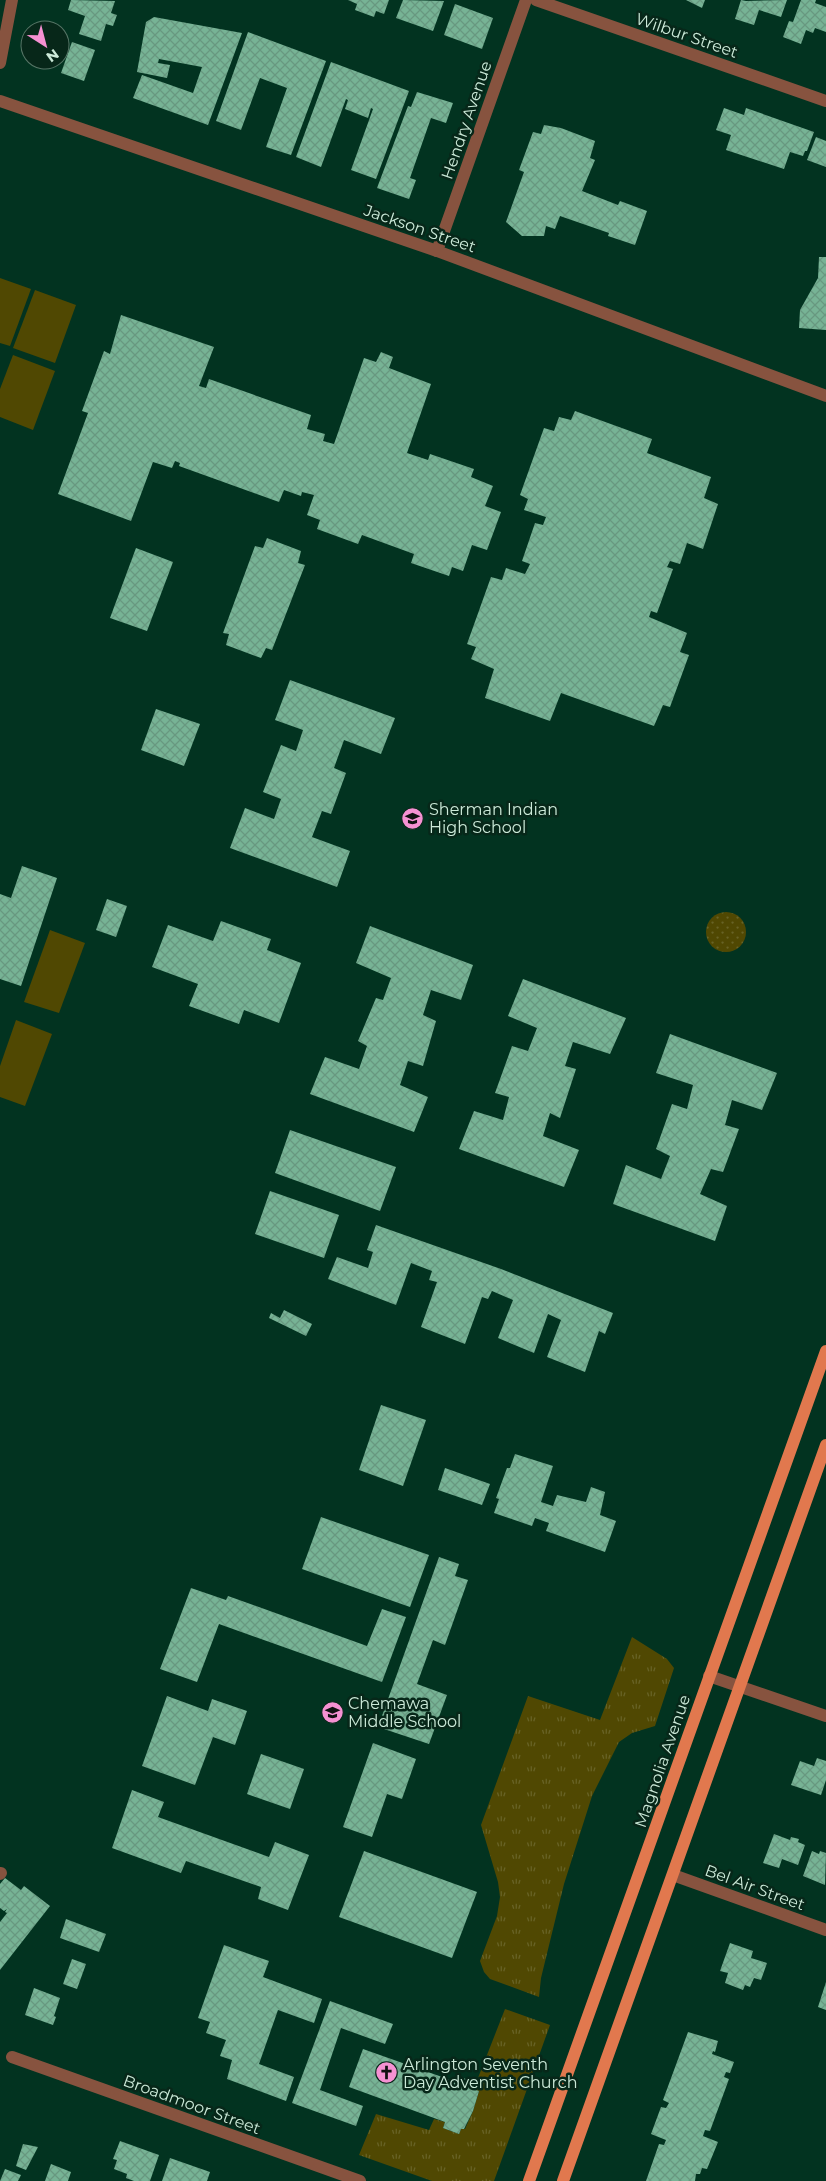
<svg xmlns="http://www.w3.org/2000/svg" width="826" height="2181" viewBox="0 0 826 2181" font-family="Montserrat,sans-serif">
<defs>
<pattern id="grass-tufts" width="24" height="20" patternUnits="userSpaceOnUse" patternTransform="scale(1.25)"><rect width="24" height="20" fill="#504802"/><path d="M3 7l-1-3M5 7V3M7 7l1-3M15 17l-1-3M17 17v-4M19 17l1-3" fill="none" stroke="#686326"/></pattern>
<pattern id="garden-dots" width="8" height="8" patternUnits="userSpaceOnUse" patternTransform="scale(1.25)"><rect width="8" height="8" fill="#504802"/><path d="M2 2h.1M6 6h.1" fill="none" stroke="#686326" stroke-width="1.8" stroke-linecap="round"/></pattern>
<pattern id="building-cross-hatch" width="8" height="8" patternUnits="userSpaceOnUse" patternTransform="scale(1.25)"><rect width="8" height="8" fill="#77b395"/><path d="M0 0l8 8M0 8l8-8" fill="none" stroke="#689880"/></pattern>
</defs>
<rect width="100%" height="100%" fill="#023320"/>
<!-- grass -->
<g fill="url(#grass-tufts)">
<path d="M632,1637L667,1659L674,1668L655,1726L632,1733L619,1742L592,1796L564,1884L541,1978L539,1997L490,1979L484,1972L480,1961L497,1916L500,1897L498,1882L481,1825L528,1696L600,1720Z"/>
<path d="M505,2009L550,2025L494,2181H432L359,2155L376,2114L429,2130L434,2119L445,2122L443,2128L459,2134L461,2129H465L473,2111L479,2091L476,2090L478,2084L476,2083Z"/>
</g>
<!-- garden -->
<circle fill="url(#garden-dots)" cx="726" cy="932" r="20"/>
<!-- pitch -->
<g fill="#504802">
<path d="M0,278L31,289L10,346L0,343Z"/>
<path d="M35,290L76,305L55,363L13,348Z"/>
<path d="M13,355L55,371L33,430L0,417V389Z"/>
<path d="M50,930L85,943L59,1013L24,1002Z"/>
<path d="M16,1020L52,1034L25,1106L0,1097V1066Z"/>
</g>
<!-- building -->
<g fill="url(#building-cross-hatch)">
<path d="M71,0L115,1L111,13L117,15L113,26L106,24L101,41L79,34L85,16L68,10Z"/>
<path d="M348,0H389L384,14L376,11L374,17L355,10L357,4Z"/>
<path d="M403,0L444,1L433,31L396,18Z"/>
<path d="M686,0H705L702,8Z"/>
<path d="M741,0L746,1L787,0L781,17L759,10L754,25L735,19Z"/>
<path d="M801,0H816L815,3L826,7V32L815,28L813,33L806,30L801,44L783,37L789,21L793,22Z"/>
<path d="M455,4L493,18L482,49L444,35Z"/>
<path d="M154,17L242,33L208,125L133,98L142,75L193,93L202,67L159,59L158,63L170,65L167,78L137,72L146,22Z"/>
<path d="M248,32L326,61L291,155L266,147L287,88L260,78L241,130L216,121Z"/>
<path d="M72,42L95,50L84,81L61,73Z"/>
<path d="M331,62L409,91L376,179L351,170L373,109L371,108L368,118L345,109L348,100L346,99L321,167L296,157Z"/>
<path d="M417,92L453,103L446,123L431,118L410,178L416,180L409,199L377,188L408,106L411,107Z"/>
<path d="M724,108L744,115L746,108L814,132L807,151H805L803,156L790,152L784,169L726,150L731,135L716,130Z"/>
<path d="M544,125L561,128L595,141L590,158L595,160L582,191L618,205L620,201L647,211L635,245L608,236L609,233L560,216L555,229L546,226L544,236H522L506,222L524,172L519,170L533,132L541,134Z"/>
<path d="M816,137L826,141V167L807,160Z"/>
<path d="M819,257H826V330L799,328L800,310L818,278Z"/>
<path d="M121,315L214,347L199,386L206,388L209,379L311,415L307,429L325,434L323,441L334,444L364,358L376,362L381,352L393,357L389,368L431,384L407,453L428,460L430,454L474,469L471,477L493,486L485,506L501,512L487,550L472,545L463,571L452,567L449,576L411,563L414,554L362,535L358,544L317,529L320,520L307,515L314,495L302,492L301,496L284,490L279,502L179,466L180,463L175,461L172,468L153,462L131,521L58,494L88,413L82,411L104,351L110,354Z"/>
<path d="M575,411L652,439L647,453L711,477L704,498L718,504L703,549L687,543L680,564L670,561L667,567L673,569L657,613L651,611L649,617L687,633L680,652L689,655L670,707L663,705L654,726L561,693L550,721L485,698L494,669L471,659L476,647L467,644L491,577L502,580L506,568L525,574L530,564L522,561L535,523L543,525L546,517L524,510L528,499L520,495L544,428L554,431L559,417L571,420Z"/>
<path d="M267,538L301,551L298,563L305,565L272,650L266,648L261,658L226,645L229,634L223,633L255,546L263,548Z"/>
<path d="M136,548L173,562L147,631L110,618Z"/>
<path d="M290,680L395,718L381,754L344,740L334,768L346,773L331,814L322,811L312,837L350,851L337,887L230,848L245,808L274,819L281,799L263,792L281,745L296,751L303,730L275,720Z"/>
<path d="M156,709L200,724L184,766L141,750Z"/>
<path d="M22,866L57,878L21,986L0,979V894L11,898Z"/>
<path d="M107,899L127,906L116,937L96,930Z"/>
<path d="M221,921L271,939L267,950L301,963L279,1023L244,1010L239,1024L189,1006L198,984L152,967L168,925L213,941Z"/>
<path d="M370,926L473,965L461,1000L431,990L423,1015L436,1021L423,1066L408,1061L400,1085L428,1097L414,1132L310,1094L325,1057L359,1069L367,1046L358,1041L376,998L383,1000L391,978L356,963Z"/>
<path d="M523,979L626,1018L610,1054L573,1042L565,1066L576,1069L560,1118L550,1113L543,1136L579,1150L564,1187L459,1149L474,1111L503,1120L509,1097L495,1093L512,1046L528,1051L537,1028L508,1016Z"/>
<path d="M670,1034L777,1073L762,1110L732,1100L725,1125L739,1129L723,1172L711,1169L700,1194L727,1206L715,1241L613,1204L626,1165L661,1179L670,1156L656,1149L672,1104L687,1109L693,1085L656,1073Z"/>
<path d="M290,1130L396,1167L380,1211L275,1173Z"/>
<path d="M270,1191L339,1215L324,1258L255,1234Z"/>
<path d="M376,1225L501,1269L613,1313L605,1334L599,1331L585,1372L547,1357L561,1320L548,1314L534,1353L498,1338L513,1300L492,1291L488,1299L482,1297L465,1344L421,1327L437,1282L429,1280L432,1271L411,1263L396,1305L328,1279L337,1257L368,1268L373,1252L367,1250Z"/>
<path d="M284,1310L312,1324L306,1336L269,1318L271,1313L280,1318Z"/>
<path d="M381,1405L426,1420L403,1486L359,1470Z"/>
<path d="M515,1454L553,1466L541,1502L553,1506L557,1495L586,1502L591,1487L605,1492L600,1515L616,1521L605,1552L546,1531L549,1523L535,1518L532,1526L494,1513L499,1499L496,1498L507,1468H510Z"/>
<path d="M445,1468L490,1484L482,1505L438,1490Z"/>
<path d="M321,1517L429,1555L410,1607L302,1569Z"/>
<path d="M439,1557L459,1564L455,1576L468,1580L445,1645L433,1640L417,1684L447,1695L429,1744L378,1727Z"/>
<path d="M191,1588L226,1600L228,1596L367,1646L382,1609L406,1617L382,1682L219,1624L197,1682L160,1669Z"/>
<path d="M167,1696L208,1711L212,1699L247,1711L235,1745L213,1737L195,1785L142,1766Z"/>
<path d="M373,1743L416,1759L402,1799L387,1794L372,1837L343,1827Z"/>
<path d="M261,1754L304,1769L290,1809L247,1794Z"/>
<path d="M817,1758L826,1761V1780L821,1795L791,1785L800,1761L814,1766Z"/>
<path d="M132,1790L164,1802L158,1817L269,1857L275,1842L309,1855L288,1910L258,1899L261,1887L186,1861L181,1873L112,1848Z"/>
<path d="M774,1834L790,1840L791,1837L799,1839L798,1842L805,1845L798,1865L782,1859L779,1868L763,1863Z"/>
<path d="M364,1851L477,1892L452,1958L339,1917Z"/>
<path d="M812,1851L819,1854L820,1851L826,1853L825,1885L803,1876Z"/>
<path d="M5,1878L21,1890L24,1886L50,1906L0,1970V1922L7,1913L5,1912L7,1909L4,1911L0,1908V1884Z"/>
<path d="M66,1919L106,1934L99,1952L60,1938Z"/>
<path d="M730,1943L753,1951L751,1958L767,1963L761,1980L754,1978L750,1987L745,1985L743,1990L725,1983L728,1973L720,1971Z"/>
<path d="M224,1945L269,1961L263,1977L322,1999L314,2023L278,2010L259,2064L294,2077L286,2101L227,2079L232,2060L220,2056L226,2040L206,2033L210,2022L198,2018Z"/>
<path d="M72,1959L86,1964L77,1989L63,1984Z"/>
<path d="M826,1982V2010L818,2007Z"/>
<path d="M34,1988L60,1998L54,2016L56,2017L53,2025L25,2015Z"/>
<path d="M330,2001L393,2024L385,2044L341,2028L320,2090L363,2106L356,2126L292,2103Z"/>
<path d="M688,2032L718,2041L715,2052L713,2051L712,2054L734,2062L730,2073L726,2072L724,2077L729,2079L710,2131L705,2130L703,2136L718,2142L707,2169L702,2168L700,2174H696L695,2181H646L659,2144L664,2145L666,2140L651,2134L661,2107L666,2108L669,2103L663,2100Z"/>
<path d="M363,2049L459,2083L461,2077L478,2084L476,2090L479,2091L473,2111L464,2129H461L459,2134L443,2128L445,2122L349,2087Z"/>
<path d="M120,2141L159,2155L150,2181H134L126,2178L127,2174L114,2169L117,2160L113,2159Z"/>
<path d="M23,2144L38,2147L26,2170L16,2166Z"/>
<path d="M170,2158L210,2172L207,2181H162Z"/>
<path d="M51,2164L71,2172L68,2181H45Z"/>
<path d="M5,2169L21,2175L18,2181H0Z"/>
</g>
<g fill="none" stroke-linecap="round" stroke-linejoin="round">
<!-- minor -->
<g stroke="#87533f" stroke-width="12">
<path d="M536,0L826,101"/>
<path d="M0,63L12,0"/>
<path d="M437,251L526,0"/>
<path d="M709,1676L826,1716"/>
<path d="M0,1874L1,1873"/>
<path d="M673,1875L826,1930"/>
<path d="M12,2057L360,2181"/>
</g>
<!-- tertiary -->
<path stroke="#87533f" stroke-width="12" d="M0,101L437,251L826,396"/>
<!-- primary -->
<g stroke="#e1784e" stroke-width="12">
<path d="M529,2181L826,1351"/>
<path d="M563,2181L826,1445"/>
</g>
</g>
<!-- icons -->
<defs>
<symbol id="school-disc" viewBox="-11 -11 22 22"><circle r="9.5" fill="#f591d2" stroke="#072719"/><path d="M0-5L7-2L0 1L-7-2ZM-4 1L0 2.5L4 1V4Q0 6-4 4Z" fill="#111"/></symbol>
<symbol id="church-disc" viewBox="-11 -11 22 22"><circle r="9.5" fill="#f591d2" stroke="#072719"/><path d="M-1.2-6h2.4v3.5h3.3v2.4h-3.3V6h-2.4V-.1h-3.3v-2.4h3.3Z" fill="#111"/></symbol>
</defs>
<g fill-rule="evenodd">
<use href="#school-disc" x="400" y="806" width="25" height="25"/>
<use href="#school-disc" x="320" y="1700" width="25" height="25"/>
<use href="#church-disc" x="374" y="2060" width="25" height="25"/>
</g>
<g text-anchor="middle" stroke-width="5" stroke-linejoin="round" paint-order="stroke">
<!-- street labels -->
<g font-size="16" fill="#ccead9" stroke="#072719">
<text transform="translate(687 35) rotate(19)" y="6">Wilbur Street</text>
<text transform="translate(466 120) rotate(-71)" y="6">Hendry Avenue</text>
<text transform="translate(420 228) rotate(19)" y="6">Jackson Street</text>
<text transform="translate(662 1761) rotate(-71)" y="6">Magnolia Avenue</text>
<text transform="translate(755 1887) rotate(20)" y="6">Bel Air Street</text>
<text transform="translate(192 2104) rotate(20)" y="6">Broadmoor Street</text>
</g>
<!-- poi labels -->
<g font-size="16" fill="#ccead9" stroke="#072719" text-anchor="start">
<text x="429" y="815">Sherman Indian<tspan x="429" dy="18">High School</tspan></text>
<text x="348" y="1709">Chemawa<tspan x="348" dy="18">Middle School</tspan></text>
<text x="403" y="2070">Arlington Seventh<tspan x="403" dy="18">Day Adventist Church</tspan></text>
</g>
</g>
<!-- north arrow -->
<g transform="translate(45 45) rotate(144)"><circle r="24" fill="#072719" stroke="#567566"/>
<path d="M0-4L9 19L0 12L-9 19Z" fill="#f591d2"/>
<text y="-8" font-size="14" font-weight="bold" text-anchor="middle" fill="#ccead9">N</text>
</g>
</svg>
